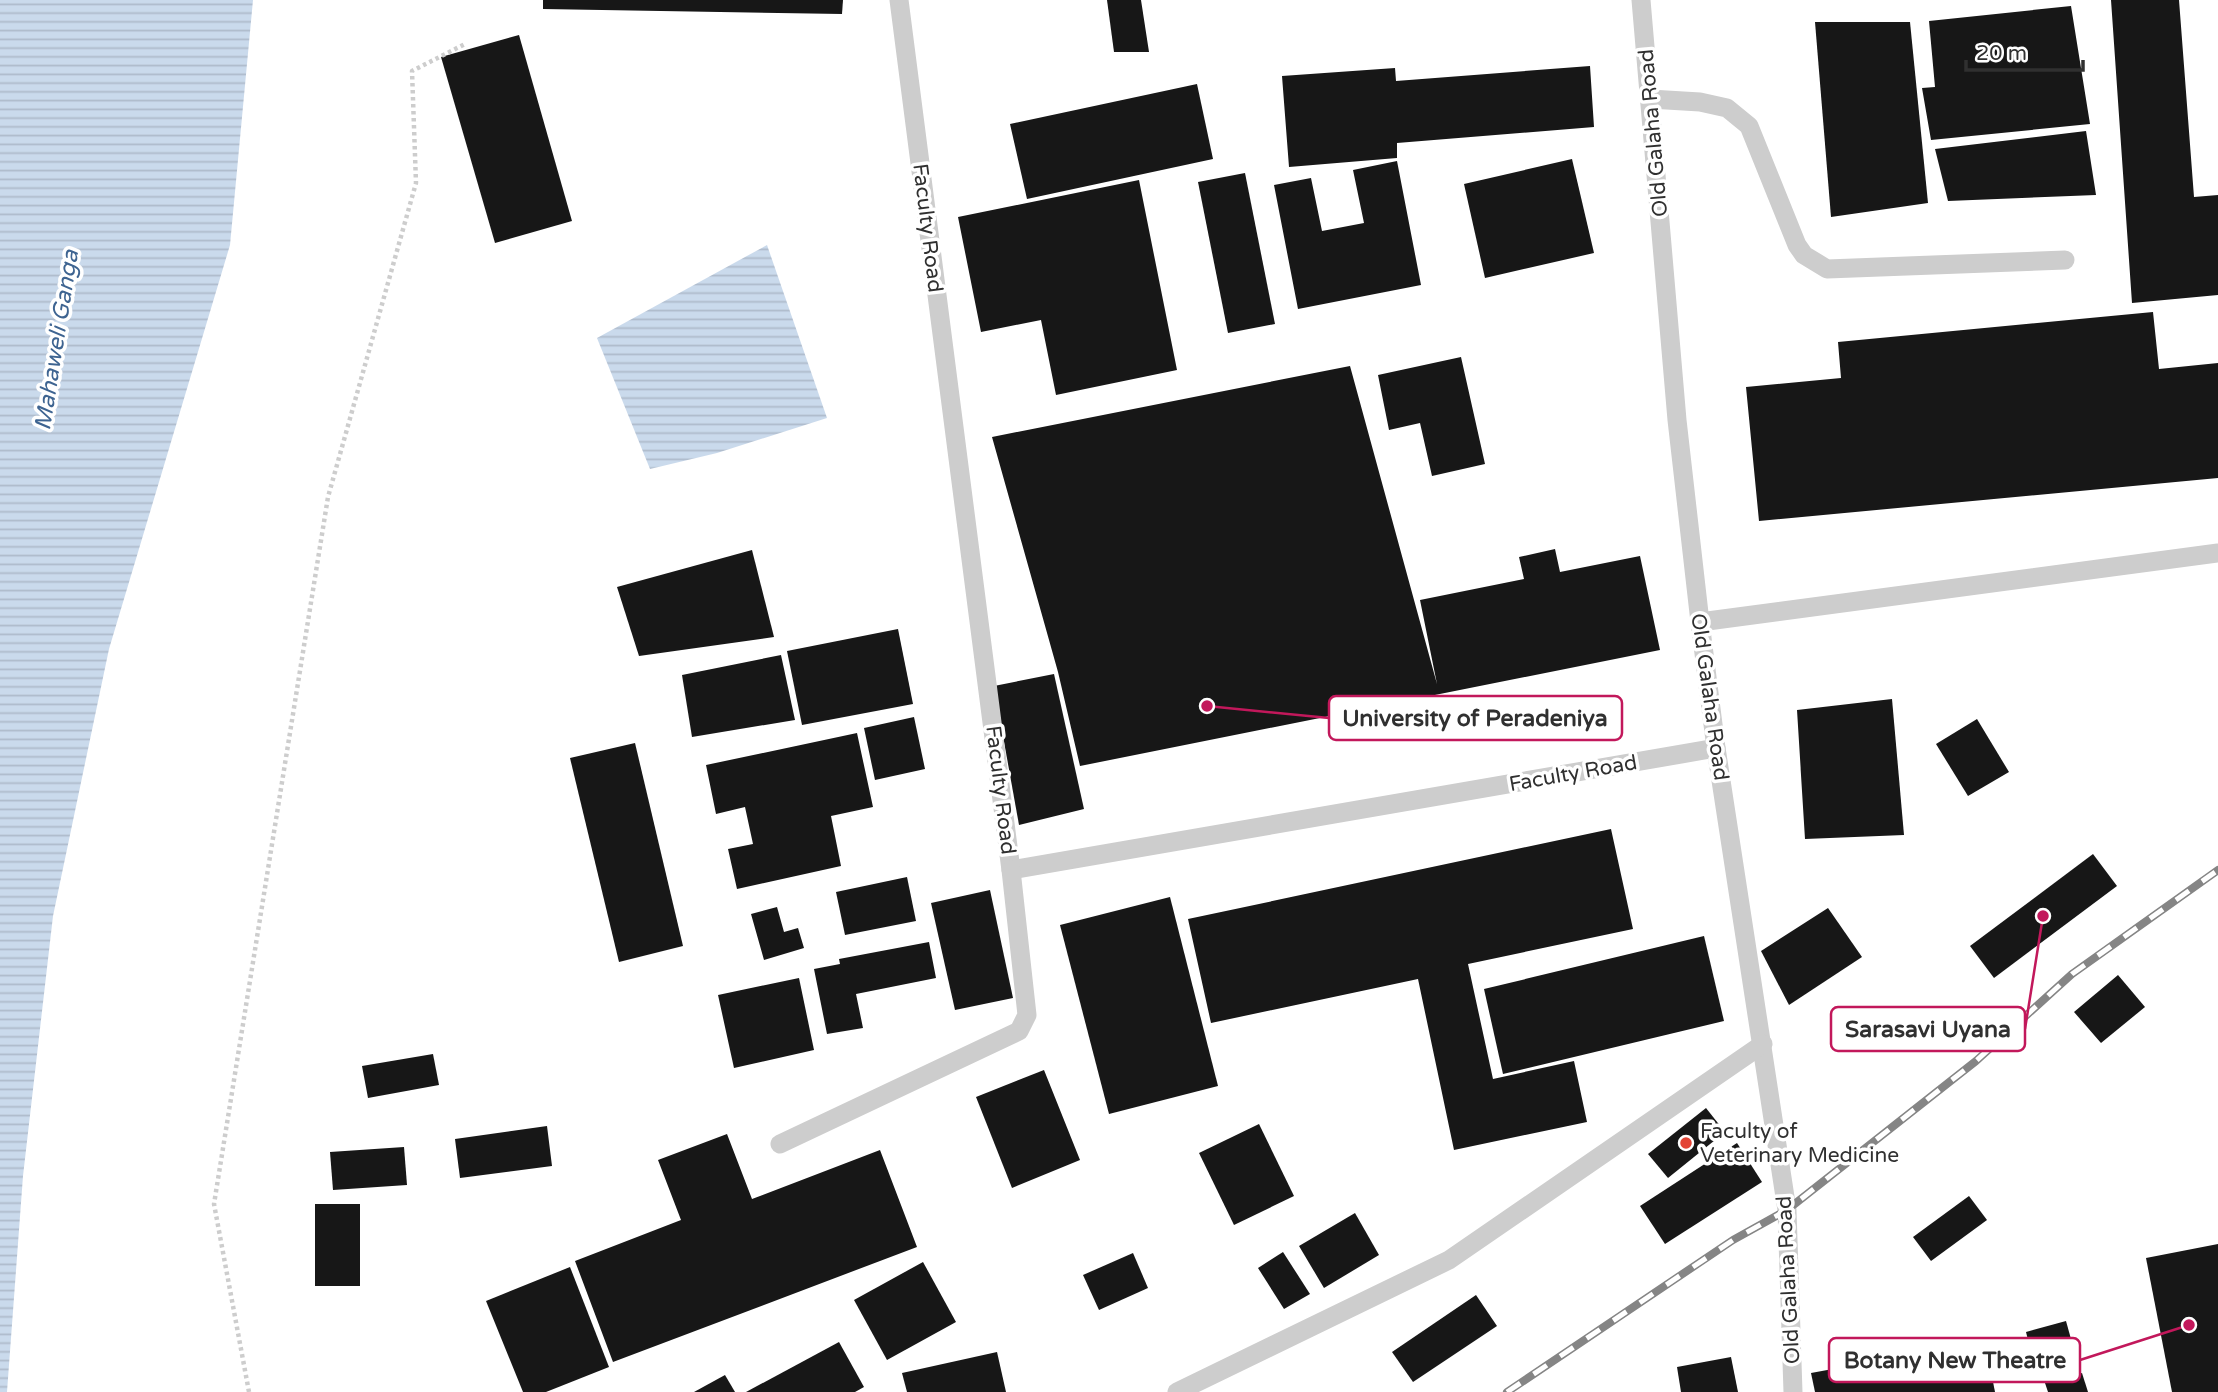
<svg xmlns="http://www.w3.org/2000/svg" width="2218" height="1392" viewBox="0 0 2218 1392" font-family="'Varela Round',sans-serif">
<defs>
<pattern id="water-rules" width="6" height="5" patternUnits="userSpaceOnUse" patternTransform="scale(1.75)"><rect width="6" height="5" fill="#cadaec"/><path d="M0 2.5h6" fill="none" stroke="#aebbcb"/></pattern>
</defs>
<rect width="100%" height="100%" fill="#fff"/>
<!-- water -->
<g fill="url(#water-rules)">
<path d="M0,0H253L230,245L109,649L53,916L23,1176L7,1392H0Z"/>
<path d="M767,245L827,418L717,453L650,469L597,338Z"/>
</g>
<!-- building -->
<g fill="#171717">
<path d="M543,0H843L842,14L543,9Z"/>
<path d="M1107,0H1141L1149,52H1114Z"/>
<path d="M2111,0H2179L2194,197L2218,195V295L2132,303Z"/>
<path d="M2071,6L2090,124L1931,140L1922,88L1935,87L1929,21Z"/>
<path d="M1815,22H1910L1928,203L1831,217Z"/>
<path d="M519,35L572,221L495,243L441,57Z"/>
<path d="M1590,66L1594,127L1397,143V158L1289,167L1282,76L1395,68L1396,81Z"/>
<path d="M1197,84L1213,159L1027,199L1010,124Z"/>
<path d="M2086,131L2096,195L1948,201L1935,149Z"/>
<path d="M1572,159L1594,253L1485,278L1464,184Z"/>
<path d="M1397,161L1421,285L1298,309L1274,185L1311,178L1322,231L1364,223L1353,170Z"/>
<path d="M1245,173L1275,324L1228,333L1198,182Z"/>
<path d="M1139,180L1177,370L1056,395L1041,320L981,332L958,217Z"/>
<path d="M2153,312L2159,369L2218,363V478L1759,521L1746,387L1841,378L1838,342Z"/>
<path d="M1461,357L1485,464L1432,476L1420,423L1389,430L1378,375Z"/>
<path d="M1350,366L1437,684L1420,600L1524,579L1519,557L1555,549L1560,572L1640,556L1660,650L1080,766L1058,672L992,437Z"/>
<path d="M752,550L774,637L639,656L617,587Z"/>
<path d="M898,629L913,704L802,725L787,651Z"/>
<path d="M781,655L795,720L692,737L682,675Z"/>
<path d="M1054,674L1084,809L1019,825L994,686Z"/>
<path d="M1892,699L1904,835L1805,839L1797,710Z"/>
<path d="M914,717L925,769L875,780L864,728Z"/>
<path d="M1977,719L2009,772L1968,796L1936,744Z"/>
<path d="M857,733L873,807L831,816L841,866L737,889L728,849L753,844L745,807L716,814L706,765Z"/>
<path d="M635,743L683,946L619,962L570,758Z"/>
<path d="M1611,829L1633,929L1468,964L1493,1079L1574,1061L1587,1122L1454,1150L1418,979L1211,1023L1188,919Z"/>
<path d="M2093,854L2117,886L1994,978L1970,946Z"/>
<path d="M907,877L916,921L845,935L836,892Z"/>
<path d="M990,890L1013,998L955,1010L931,903Z"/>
<path d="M1170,897L1218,1086L1109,1114L1060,925Z"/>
<path d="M777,907L784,932L798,928L804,948L764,960L751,914Z"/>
<path d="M1828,908L1862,957L1789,1005L1761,951Z"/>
<path d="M1704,936L1724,1021L1503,1074L1484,989Z"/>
<path d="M929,942L936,978L856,994L863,1028L827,1034L814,969L840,964L839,959Z"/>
<path d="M2118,975L2145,1007L2101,1043L2074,1012Z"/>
<path d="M799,978L814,1050L734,1068L718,995Z"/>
<path d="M433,1054L439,1085L368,1098L362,1066Z"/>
<path d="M1044,1070L1080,1160L1012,1188L976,1097Z"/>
<path d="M1706,1108L1725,1132L1668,1178L1648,1154Z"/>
<path d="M1259,1124L1294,1196L1234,1225L1199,1153Z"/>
<path d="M547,1126L552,1166L460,1178L455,1139Z"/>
<path d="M727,1134L752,1199L880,1150L917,1247L613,1362L575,1261L681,1220L658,1160Z"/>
<path d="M1737,1143L1762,1182L1665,1244L1640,1206Z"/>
<path d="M404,1147L407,1185L333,1190L330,1152Z"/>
<path d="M1969,1196L1987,1220L1931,1261L1913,1237Z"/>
<rect x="315" y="1204" width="45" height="82"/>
<path d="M1355,1213L1379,1255L1324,1288L1299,1246Z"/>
<path d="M2218,1244V1392H2172L2146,1258Z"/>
<path d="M1283,1252L1310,1294L1284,1309L1258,1268Z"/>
<path d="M1133,1253L1148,1288L1099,1310L1083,1275Z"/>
<path d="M923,1262L956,1322L887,1360L854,1300Z"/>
<path d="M570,1267L609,1367L546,1392H523L486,1301Z"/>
<path d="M1476,1295L1497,1326L1413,1382L1392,1352Z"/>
<path d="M2066,1321L2079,1368L2038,1379L2026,1332Z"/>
<path d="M1985,1341L1995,1392H1815L1811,1373Z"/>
<path d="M839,1342L864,1387L855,1392H746Z"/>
<path d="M997,1352L1006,1392H907L902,1373Z"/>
<path d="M1731,1357L1738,1392H1681L1677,1367Z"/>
<path d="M2082,1373L2088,1392H2048L2045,1383Z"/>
<path d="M725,1375L735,1392H694Z"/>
</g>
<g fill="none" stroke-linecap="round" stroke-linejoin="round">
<!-- path -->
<path stroke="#cdcdcd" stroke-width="4.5" stroke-dasharray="3.5 3.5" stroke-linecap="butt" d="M249,1392L214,1204L328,497L416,183L412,71L465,44"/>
<!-- lane -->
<g stroke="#cdcdcd" stroke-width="19">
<path d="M899,0L1011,870L1716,748"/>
<path d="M1641,0L1677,420L1700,622L1716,748L1787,1210L1793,1392"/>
<path d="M1650,99L1700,102L1727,108L1749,126L1797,245L1804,255L1827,269L2065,260"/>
<path d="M1700,622L2218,553"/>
<path d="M780,1144L1019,1031L1027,1015L1011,870"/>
<path d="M1177,1392L1449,1260L1763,1044"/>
</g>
<defs>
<path id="rail" d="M1507,1392L1733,1240L1787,1210L1976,1061L2072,974L2218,870"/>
</defs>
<!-- rail casing -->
<use href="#rail" stroke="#858585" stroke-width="8"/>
<!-- rail -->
<use href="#rail" stroke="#fff" stroke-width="5" stroke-dasharray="16" stroke-linecap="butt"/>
</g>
<!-- markers -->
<circle fill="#e34435" stroke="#fff" stroke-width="2.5" cx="1686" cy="1143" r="7"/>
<g text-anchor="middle" stroke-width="7" stroke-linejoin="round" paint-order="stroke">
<!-- street labels -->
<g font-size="21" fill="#303030" stroke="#fff">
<text transform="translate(1653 133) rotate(-95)" y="7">Old Galaha Road</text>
<text transform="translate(928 228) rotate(83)" y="7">Faculty Road</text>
<text transform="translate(1710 697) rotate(82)" y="7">Old Galaha Road</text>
<text transform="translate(1573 773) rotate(-10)" y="7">Faculty Road</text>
<text transform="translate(1001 790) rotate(83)" y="7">Faculty Road</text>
<text transform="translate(1788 1280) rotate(-93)" y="7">Old Galaha Road</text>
</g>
<!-- poi labels -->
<g font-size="21" fill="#303030" stroke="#fff" text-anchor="start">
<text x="1700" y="1138">Faculty of<tspan x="1700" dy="24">Veterinary Medicine</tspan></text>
</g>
<!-- water labels -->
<g font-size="23" font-style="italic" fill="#3e6491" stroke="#fff">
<text transform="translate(56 340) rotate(-81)" y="8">Mahaweli Ganga</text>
</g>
</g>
<!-- callouts -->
<path fill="none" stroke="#c2185b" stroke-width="2.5" d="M1207 706L1329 718M2043 916L2025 1029M2189 1325L2080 1360"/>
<g fill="#c2185b" stroke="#fff" stroke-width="2.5">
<circle cx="1207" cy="706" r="7"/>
<circle cx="2043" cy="916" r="7"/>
<circle cx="2189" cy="1325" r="7"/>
</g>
<g fill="#fff" stroke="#c2185b" stroke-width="2.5">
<rect x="1329" y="696" width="293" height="44" rx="7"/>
<rect x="1831" y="1007" width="194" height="44" rx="7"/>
<rect x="1829" y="1338" width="251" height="44" rx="7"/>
</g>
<g font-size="23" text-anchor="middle" font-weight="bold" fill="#303030">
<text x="1475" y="726">University of Peradeniya</text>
<text x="1928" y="1037">Sarasavi Uyana</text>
<text x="1955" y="1368">Botany New Theatre</text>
</g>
<!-- scale -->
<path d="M1966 60v10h117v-10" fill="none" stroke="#303030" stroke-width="3.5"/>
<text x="1976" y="60" font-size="21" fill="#303030" stroke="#ffffff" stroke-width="5" paint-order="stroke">20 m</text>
</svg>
